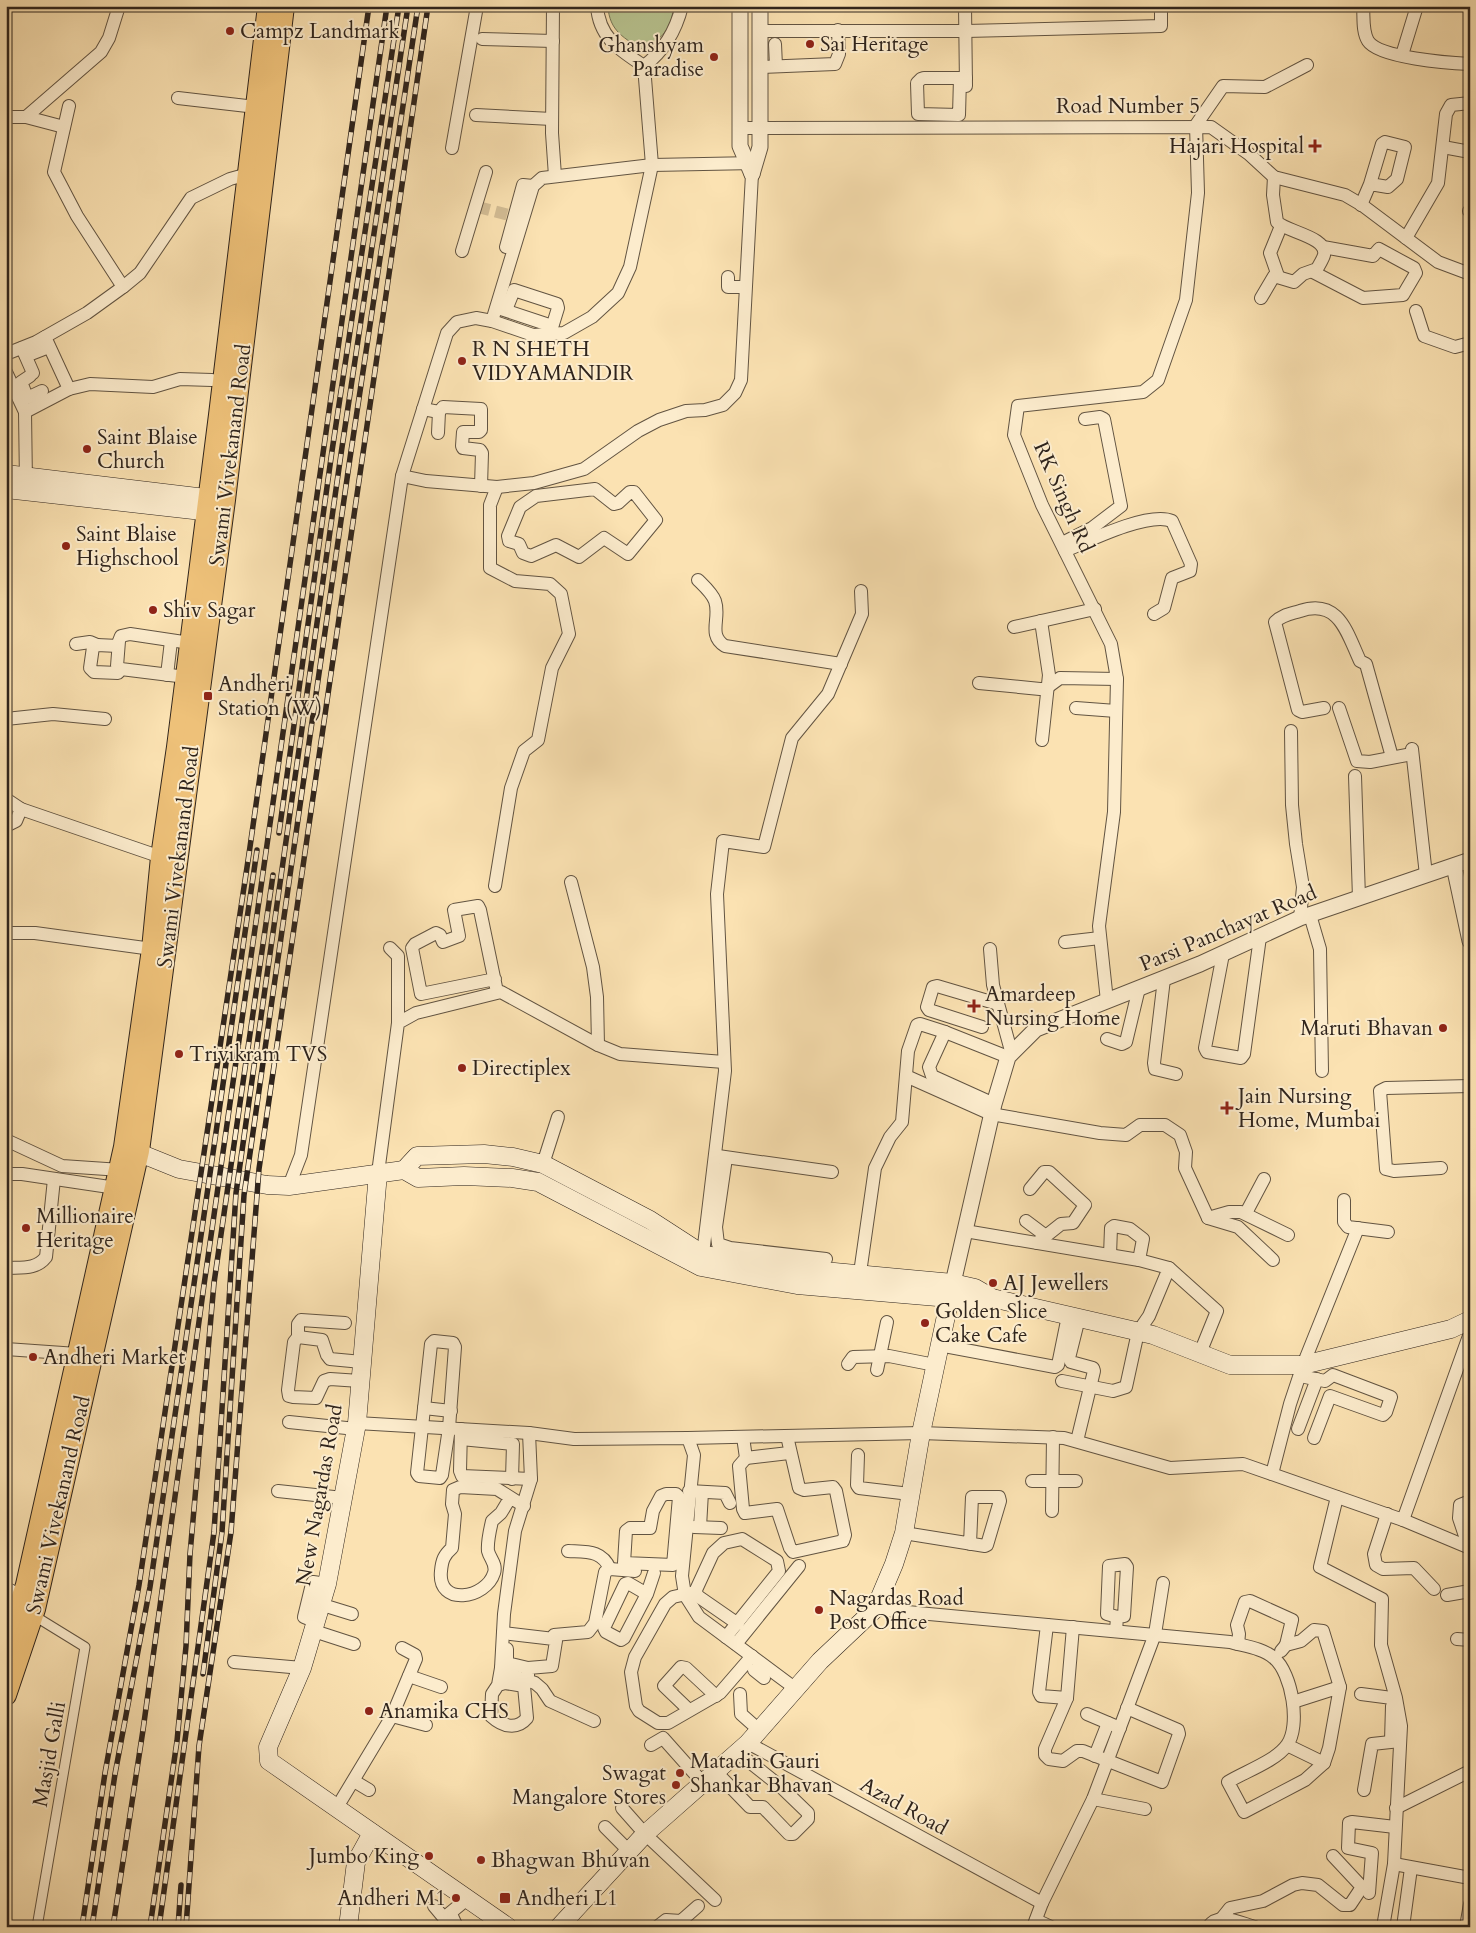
<svg xmlns="http://www.w3.org/2000/svg" width="1476" height="1933" viewBox="0 0 1476 1933" font-family="Cardo,serif">
<rect width="100%" height="100%" fill="#fbe2b2"/>
<filter id="stains"><feTurbulence type="fractalNoise" baseFrequency=".004" numOctaves="4"/><feColorMatrix values="0 0 0 0 .2 0 0 0 0 .09 0 0 0 0 .02 0 0 0 .5 -.17"/></filter>
<radialGradient id="worn" r=".72"><stop offset=".6" stop-color="#630" stop-opacity="0"/><stop offset="1" stop-color="#630" stop-opacity=".3"/></radialGradient>
<!-- green -->
<path fill="#b8c490" stroke="#747456" d="M608,6H673C673,29 661,38 644,50C625,39 609,31 608,6Z"/>
<g fill="none" stroke-linecap="round" stroke-linejoin="round">
<!-- minor-tunnel -->
<path stroke="#d2bc94" stroke-width="12" stroke-dasharray="12 6" stroke-linecap="butt" d="M478,207L513,216"/>
<defs>
<path id="pedestrian" d="M33,1615L85,1647L37,1927"/>
<g id="minor">
<path d="M553,6L552,133L555,176"/>
<path d="M597,6C599,38 620,50 644,66"/>
<path d="M965,6L966,86"/>
<path d="M1363,6C1364,17 1362,31 1368,41C1379,58 1449,63 1470,64"/>
<path d="M760,31H966L1161,26V6"/>
<path d="M482,39L553,41"/>
<path d="M775,44L776,66"/>
<path d="M1402,55L1417,6"/>
<path d="M644,66C664,51 676,30 682,6"/>
<path d="M760,67L835,64L839,54L838,30"/>
<path d="M960,78L959,115L918,114L917,83L921,79L924,78H966"/>
<path d="M178,98L256,107"/>
<path d="M69,106L54,172L77,216L123,287"/>
<path d="M476,115L552,119"/>
<path d="M6,117H26L64,127"/>
<path d="M26,117L101,52L109,38L119,6"/>
<path d="M741,128L1211,127L1249,154L1274,177L1345,195L1362,205L1438,262L1470,274"/>
<path d="M1443,147L1470,152"/>
<path d="M452,148L477,6"/>
<path d="M1361,205L1370,184L1388,187L1397,179L1405,147L1385,142L1382,144L1370,184"/>
<path d="M1469,211H1470"/>
<path d="M1406,238L1438,183L1446,114L1451,105L1470,103"/>
<path d="M506,247L523,185L533,186"/>
<path d="M462,251L486,172"/>
<path d="M1313,272L1363,298L1403,295L1416,273L1414,268L1379,249L1373,256L1323,247"/>
<path d="M1278,276L1270,253L1281,226"/>
<path d="M728,277V287H745"/>
<path d="M1261,298L1274,276L1294,282L1303,274L1317,269C1319,265 1323,259 1324,255C1328,237 1287,232 1277,222L1273,195L1274,177"/>
<path d="M498,308L552,326"/>
<path d="M506,310L514,290L557,304L558,308L550,334"/>
<path d="M1416,311L1424,336L1455,347L1470,343"/>
<path d="M492,321L533,186L542,178L652,165L755,163"/>
<path d="M45,337L69,389"/>
<path d="M22,348L33,373"/>
<path d="M6,354L36,342L87,313L123,287L140,273L191,198L230,179L248,174"/>
<path d="M26,356L49,347"/>
<path d="M6,372L25,412L26,483"/>
<path d="M27,397L21,382L30,376"/>
<path d="M27,398L42,391"/>
<path d="M423,409L439,412L443,407L481,409V430L479,432H463L462,446L463,448L480,450L482,453L481,486"/>
<path d="M25,412L69,389L90,384L153,387L180,379L212,380"/>
<path d="M438,433L439,412"/>
<path d="M402,476L426,481L497,487L534,483L584,469L638,431L659,420L686,411L705,410L723,405L735,393L741,380L752,174"/>
<path d="M595,489L614,504L618,503L630,492H634L656,520L628,554L604,538L579,557L556,545L531,556L523,553L519,544L509,541L508,536L520,507L536,496Z"/>
<path d="M1062,543L1092,528L1121,506L1104,419L1100,417L1085,419"/>
<path d="M1065,551C1088,541 1149,511 1172,521L1191,564L1190,571L1172,578L1164,608L1154,614"/>
<path d="M698,580C704,586 712,593 715,601C721,618 707,635 725,646L841,664"/>
<path d="M1041,621L1049,675L1042,740"/>
<path d="M1014,627L1095,609"/>
<path d="M76,644L90,642L97,645"/>
<path d="M118,646L97,645L93,647L90,668L94,672L118,673L121,669"/>
<path d="M167,675L171,641"/>
<path d="M186,677L121,669L117,666L119,641L121,636L130,634L190,643"/>
<path d="M979,683L1040,689H1045L1060,678L1117,679"/>
<path d="M1076,708L1116,711"/>
<path d="M1324,708L1302,712L1298,710L1275,622C1282,615 1290,614 1300,611C1339,598 1347,633 1360,661L1366,664L1392,757"/>
<path d="M1339,708L1357,761L1370,762L1412,754"/>
<path d="M6,719L53,714L105,719"/>
<path d="M1291,731L1292,805L1296,844L1303,887L1300,918"/>
<path d="M1412,749L1426,875"/>
<path d="M1355,776L1359,898"/>
<path d="M6,799L21,809L161,857"/>
<path d="M6,826L16,821L21,809"/>
<path d="M571,882L593,967L597,997L598,1045"/>
<path d="M495,886L511,788L524,751L538,740L552,668L569,634L561,594L550,584L515,581L490,568V505L497,487"/>
<path d="M1310,915L1320,949L1322,1071"/>
<path d="M6,933H35L152,949"/>
<path d="M1065,942L1100,938"/>
<path d="M390,948L398,956V1023"/>
<path d="M990,949L993,985L1011,1051"/>
<path d="M1223,954L1205,1048L1207,1052L1241,1058L1244,1054L1260,937"/>
<path d="M495,979L421,994L412,948L415,944L436,933L440,935L443,942L459,936L454,910L478,906L480,910L497,992"/>
<path d="M1164,979L1154,1063L1155,1069L1176,1074"/>
<path d="M1107,1001L1099,926L1114,812L1117,679L1111,644L1042,505L1014,435L1018,406L1143,392L1158,380L1186,300L1198,193L1196,125L1223,86L1265,87L1307,65"/>
<path d="M982,1027L929,1010L927,1007L933,987L937,986L998,1004"/>
<path d="M1107,1039L1122,1044L1126,1042L1139,988"/>
<path d="M906,1076L991,1114L1100,1133L1126,1135L1140,1125H1165L1180,1135L1186,1152L1185,1168L1208,1218L1238,1227L1273,1260"/>
<path d="M994,1104L932,1076L929,1067L945,1032L1008,1057"/>
<path d="M6,1140L62,1166L121,1170"/>
<path d="M718,1156L832,1172"/>
<path d="M726,1158L716,1227L718,1244L730,1248L826,1259"/>
<path d="M543,1164L558,1117"/>
<path d="M1441,1168L1394,1171L1386,1169L1380,1091L1386,1088L1470,1086"/>
<path d="M378,1173L398,1023L416,1013L501,992L598,1045L620,1054L724,1062"/>
<path d="M6,1174H22L116,1188"/>
<path d="M289,1186L301,1155L402,476L447,333L457,322L476,318L492,321L533,335L564,333L592,317L618,293L630,267L652,165L644,66"/>
<path d="M1030,1189L1044,1172H1049L1085,1205L1073,1223L1061,1224L1037,1243"/>
<path d="M1344,1200V1222L1348,1227L1388,1232"/>
<path d="M1246,1213L1264,1179"/>
<path d="M1208,1218L1229,1212H1241L1288,1235"/>
<path d="M1026,1221L1046,1236"/>
<path d="M965,1231L1139,1260L1169,1268L1149,1316L1138,1332L1126,1387L1113,1391L1062,1381"/>
<path d="M1110,1255L1111,1228L1114,1226L1130,1229L1143,1239L1139,1260"/>
<path d="M702,1262L725,1071L717,894L723,841L764,847L792,738L828,694L862,614L861,591"/>
<path d="M6,1268C21,1267 36,1270 46,1257L54,1179"/>
<path d="M1169,1268L1217,1311L1200,1353"/>
<path d="M860,1273L875,1168L890,1137L902,1122L908,1051L917,1025L920,1024L945,1032"/>
<path d="M298,1337V1324L301,1320L345,1323"/>
<path d="M434,1341L453,1343L455,1347L449,1428L442,1475L440,1478L419,1476L417,1473L431,1344Z"/>
<path d="M939,1345L1055,1367L1058,1365L1068,1316"/>
<path d="M6,1349L77,1354"/>
<path d="M848,1364L853,1357L889,1356L935,1365"/>
<path d="M877,1370L887,1322"/>
<path d="M1300,1376L1325,1381L1333,1375L1391,1397L1386,1412L1383,1415L1330,1396L1314,1438"/>
<path d="M360,1381L330,1379L324,1381L316,1398L293,1397L289,1396L288,1390L294,1342L298,1337L322,1340L327,1355L330,1359L362,1362"/>
<path d="M424,1408L451,1411"/>
<path d="M289,1422L356,1429"/>
<path d="M357,1423L529,1433L574,1439L688,1438L694,1455L682,1576L685,1595L699,1617L796,1689"/>
<path d="M461,1429L460,1471L462,1476L531,1479"/>
<path d="M1298,1429L1317,1379"/>
<path d="M529,1433L531,1479L515,1531L504,1614L501,1668L505,1673L535,1683L542,1689L550,1701L594,1721"/>
<path d="M743,1437L746,1458L739,1466L743,1509L745,1513L777,1509L790,1548L793,1552L843,1541L845,1535L836,1491L833,1487L804,1490L799,1488L787,1436"/>
<path d="M688,1438L921,1433L1064,1438L1170,1468L1243,1464L1403,1520L1470,1333"/>
<path d="M461,1439L513,1444L512,1479"/>
<path d="M1077,1441L1094,1371L1093,1368L1071,1362L1069,1358L1079,1318"/>
<path d="M858,1455L857,1485L859,1488L910,1494"/>
<path d="M746,1458L789,1453"/>
<path d="M1272,1474L1290,1404L1303,1365L1358,1228"/>
<path d="M1032,1481H1076"/>
<path d="M278,1491L343,1498"/>
<path d="M689,1491L725,1493L730,1503"/>
<path d="M666,1494H676L679,1497L673,1565L624,1563L626,1531L630,1528H650L653,1511L661,1496Z"/>
<path d="M1337,1497L1320,1567L1382,1599L1381,1645L1396,1698L1401,1726L1394,1864L1383,1927"/>
<path d="M510,1498L501,1513L492,1521C490,1530 487,1542 488,1551C490,1559 497,1564 494,1573C486,1599 437,1607 441,1571C442,1560 444,1555 452,1548L455,1514L452,1504L453,1490L460,1487L497,1489L524,1506"/>
<path d="M1470,1501L1460,1505L1459,1518L1465,1536L1470,1537"/>
<path d="M1052,1511L1053,1437"/>
<path d="M1387,1514L1374,1554L1376,1565L1383,1569L1414,1568L1434,1589"/>
<path d="M1403,1520L1470,1548"/>
<path d="M694,1527L721,1528"/>
<path d="M700,1527L702,1492"/>
<path d="M904,1533L985,1546L987,1545L1000,1501L999,1497H972L970,1544"/>
<path d="M568,1551C587,1552 602,1550 610,1569"/>
<path d="M695,1592L673,1597L665,1604L635,1657L631,1672L636,1706L639,1711L658,1723H668L720,1693L752,1656"/>
<path d="M647,1594L628,1583L625,1584L604,1628L606,1632L621,1640L624,1638L647,1594L654,1573"/>
<path d="M1447,1595L1470,1591"/>
<path d="M313,1602L352,1614"/>
<path d="M875,1609L1230,1642C1244,1646 1263,1648 1274,1658C1292,1673 1301,1726 1287,1745C1276,1761 1244,1772 1228,1782L1244,1812L1305,1780L1324,1763L1287,1745"/>
<path d="M316,1622L304,1617L312,1584L313,1582L327,1584"/>
<path d="M1047,1625L1039,1692L1041,1696L1067,1698"/>
<path d="M1073,1627L1067,1698L1045,1749V1755L1049,1759L1063,1761L1077,1751H1083L1162,1782L1179,1734L1178,1730L1127,1708"/>
<path d="M314,1631L354,1644"/>
<path d="M1116,1631L1117,1617L1124,1616L1127,1567L1125,1564L1109,1566L1107,1614L1117,1617"/>
<path d="M503,1633L554,1639L556,1641L552,1666L528,1668V1680"/>
<path d="M554,1635L588,1632L595,1623L605,1572L610,1569L635,1571"/>
<path d="M726,1637L779,1571L777,1561L742,1539L724,1543L713,1553L695,1592L699,1597L738,1624"/>
<path d="M1457,1639L1470,1640"/>
<path d="M736,1644L799,1566"/>
<path d="M1238,1644L1239,1634L1237,1625L1245,1602L1250,1601L1292,1620L1286,1645"/>
<path d="M507,1649V1663L528,1668"/>
<path d="M1281,1651L1286,1645L1301,1641L1314,1630L1323,1631L1340,1687"/>
<path d="M234,1662L302,1668"/>
<path d="M754,1670L764,1678"/>
<path d="M409,1676L441,1687"/>
<path d="M498,1685L505,1683L524,1686L527,1718C517,1730 503,1727 491,1716L492,1694L498,1685L501,1668"/>
<path d="M740,1694L741,1714L759,1730"/>
<path d="M1361,1694L1392,1698"/>
<path d="M1293,1702L1340,1687L1329,1748L1324,1763"/>
<path d="M689,1710L664,1686L681,1667L686,1668L716,1696"/>
<path d="M1087,1714L1120,1728"/>
<path d="M392,1716L426,1725"/>
<path d="M1391,1741L1392,1706"/>
<path d="M748,1743L1042,1903"/>
<path d="M651,1745L663,1738L703,1783"/>
<path d="M1095,1756L1108,1723"/>
<path d="M716,1772L750,1807H763L789,1834H793L808,1819V1813L780,1786L737,1752"/>
<path d="M354,1781L369,1790"/>
<path d="M1364,1790L1372,1744L1400,1741"/>
<path d="M1093,1799L1145,1809"/>
<path d="M622,1808L645,1834L715,1900"/>
<path d="M1396,1808L1470,1771"/>
<path d="M336,1809L392,1716L416,1659L415,1655L402,1648"/>
<path d="M605,1827L629,1851"/>
<path d="M1394,1864L1470,1878"/>
<path d="M1369,1893L1372,1853L1348,1848L1349,1823L1352,1822L1395,1827"/>
<path d="M434,1906L444,1918L467,1899"/>
<path d="M451,1914L457,1927"/>
<path d="M1222,1918L1230,1908L1263,1901L1293,1885L1302,1883L1318,1885L1343,1905H1350L1362,1887L1333,1856"/>
<path d="M1036,1920L1051,1927"/>
<path d="M657,1927L666,1920L681,1921L698,1906"/>
<path d="M1033,1927L1042,1903L1093,1799L1107,1762L1155,1634L1163,1583"/>
<path d="M1208,1927C1219,1911 1240,1923 1255,1927"/>
<path d="M1403,1927L1411,1868"/>
<path d="M1466,1927L1470,1904"/>
</g>
<g id="tertiary">
<path d="M740,6V146L752,174"/>
<path d="M752,174L760,147V6"/>
<path d="M1454,866L1470,941"/>
<path d="M953,1283L994,1104L1008,1057L1036,1029L1200,964L1300,918L1470,860"/>
</g>
<g id="secondary">
<path d="M6,474L222,500"/>
<path d="M6,489L220,513"/>
<path d="M127,1148L179,1169L267,1185L289,1186L404,1170L418,1178L464,1176L512,1178L538,1182L701,1267L797,1285L949,1298L973,1304L992,1298"/>
<path d="M404,1170L417,1156L484,1154L513,1157L543,1164L650,1220L704,1255L802,1269L953,1283L975,1288L992,1298L1153,1335L1230,1365H1303L1451,1329L1470,1320"/>
<path d="M378,1173L357,1423L327,1584L302,1668L268,1747L269,1761L508,1927"/>
<path d="M6,1591L21,1600"/>
<path d="M348,1927L356,1862L372,1833"/>
<path d="M559,1927L645,1834L748,1743L820,1661L875,1609L894,1564L904,1533L921,1433L952,1288"/>
</g>
<g id="primary">
<path d="M6,1643L26,1585L124,1147L152,949L161,857L177,747L219,415L268,6"/>
<path d="M6,1695L35,1609L139,1151L225,500L284,6"/>
</g>
</defs>
<!-- pedestrian casing -->
<use href="#pedestrian" stroke="#625442" stroke-width="11"/>
<!-- minor casing -->
<use href="#minor" stroke="#625442" stroke-width="14"/>
<!-- tertiary casing -->
<use href="#tertiary" stroke="#625442" stroke-width="17"/>
<!-- secondary casing -->
<use href="#secondary" stroke="#2f241c" stroke-width="19"/>
<!-- primary casing -->
<use href="#primary" stroke="#2f241c" stroke-width="22"/>
<!-- pedestrian -->
<use href="#pedestrian" stroke="#fceccd" stroke-width="9"/>
<!-- minor -->
<use href="#minor" stroke="#fceccd" stroke-width="12"/>
<!-- tertiary -->
<use href="#tertiary" stroke="#fceccd" stroke-width="15"/>
<!-- secondary -->
<use href="#secondary" stroke="#fceccd" stroke-width="18"/>
<!-- primary -->
<use href="#primary" stroke="#eec179" stroke-width="20"/>
<defs>
<g id="rail">
<path d="M279,833L332,451L399,6"/>
<path d="M203,1674L222,1532L244,1195L350,458L418,6"/>
<path d="M82,1927L105,1773L139,1585L249,854L369,6"/>
<path d="M92,1927L115,1774L150,1587L257,850"/>
<path d="M113,1927L143,1730L204,1285L387,6"/>
<path d="M150,1927L177,1741L186,1646L190,1554L214,1283L273,875"/>
<path d="M159,1927L214,1532L236,1193L341,454L408,6"/>
<path d="M178,1927L181,1885"/>
<path d="M186,1927L199,1746L231,1532L259,1169L428,6"/>
</g>
</defs>
<!-- rail casing -->
<use href="#rail" stroke="#2f241c" stroke-width="5.5"/>
<!-- rail -->
<use href="#rail" stroke="#fceccd" stroke-width="4" stroke-dasharray="11" stroke-linecap="butt"/>
</g>
<!-- markers -->
<g fill="#8f2418" stroke="#fceccd" stroke-width="2">
<circle cx="230" cy="31" r="5"/>
<circle cx="810" cy="44" r="5"/>
<circle cx="714" cy="57" r="5"/>
<path d="M1312.5 138.5h5v5h5v5h-5v5h-5v-5h-5v-5h5z"/>
<circle cx="462" cy="361" r="5"/>
<circle cx="87" cy="449" r="5"/>
<circle cx="66" cy="546" r="5"/>
<circle cx="153" cy="610" r="5"/>
<rect x="203" y="691" width="10" height="10" rx="2.5"/>
<path d="M971.5 998.5h5v5h5v5h-5v5h-5v-5h-5v-5h5z"/>
<circle cx="1443" cy="1028" r="5"/>
<circle cx="179" cy="1054" r="5"/>
<circle cx="462" cy="1068" r="5"/>
<path d="M1224.5 1100.5h5v5h5v5h-5v5h-5v-5h-5v-5h5z"/>
<circle cx="26" cy="1228" r="5"/>
<circle cx="993" cy="1283" r="5"/>
<circle cx="925" cy="1323" r="5"/>
<circle cx="33" cy="1357" r="5"/>
<circle cx="819" cy="1610" r="5"/>
<circle cx="369" cy="1711" r="5"/>
<circle cx="680" cy="1773" r="5"/>
<circle cx="676" cy="1785" r="5"/>
<circle cx="429" cy="1856" r="5"/>
<circle cx="481" cy="1860" r="5"/>
<circle cx="456" cy="1898" r="5"/>
<rect x="499" y="1892" width="12" height="12" rx="2.5"/>
</g>
<g text-anchor="middle" stroke-width="4" stroke-linejoin="round" paint-order="stroke">
<!-- poi labels -->
<g font-size="21" fill="#2f241c" stroke="#fceccd" text-anchor="start">
<text x="240" y="38">Campz Landmark</text>
<text x="820" y="51">Sai Heritage</text>
<text x="704" y="52" text-anchor="end">Ghanshyam<tspan x="704" dy="24">Paradise</tspan></text>
<text x="1304" y="153" text-anchor="end">Hajari Hospital</text>
<text x="472" y="356">R N SHETH<tspan x="472" dy="24">VIDYAMANDIR</tspan></text>
<text x="97" y="444">Saint Blaise<tspan x="97" dy="24">Church</tspan></text>
<text x="76" y="541">Saint Blaise<tspan x="76" dy="24">Highschool</tspan></text>
<text x="163" y="617">Shiv Sagar</text>
<text x="218" y="691">Andheri<tspan x="218" dy="24">Station (W)</tspan></text>
<text x="985" y="1001">Amardeep<tspan x="985" dy="24">Nursing Home</tspan></text>
<text x="1433" y="1035" text-anchor="end">Maruti Bhavan</text>
<text x="189" y="1061">Trivikram TVS</text>
<text x="472" y="1075">Directiplex</text>
<text x="1238" y="1103">Jain Nursing<tspan x="1238" dy="24">Home, Mumbai</tspan></text>
<text x="36" y="1223">Millionaire<tspan x="36" dy="24">Heritage</tspan></text>
<text x="1003" y="1290">AJ Jewellers</text>
<text x="935" y="1318">Golden Slice<tspan x="935" dy="24">Cake Cafe</tspan></text>
<text x="43" y="1364">Andheri Market</text>
<text x="829" y="1605">Nagardas Road<tspan x="829" dy="24">Post Office</tspan></text>
<text x="379" y="1718">Anamika CHS</text>
<text x="690" y="1768">Matadin Gauri<tspan x="690" dy="24">Shankar Bhavan</tspan></text>
<text x="666" y="1780" text-anchor="end">Swagat<tspan x="666" dy="24">Mangalore Stores</tspan></text>
<text x="419" y="1863" text-anchor="end">Jumbo King</text>
<text x="491" y="1867">Bhagwan Bhuvan</text>
<text x="446" y="1905" text-anchor="end">Andheri M1</text>
<text x="516" y="1905">Andheri L1</text>
</g>
<!-- street labels -->
<g font-size="21" fill="#2f241c" stroke="#fceccd">
<text x="1128" y="113">Road Number 5</text>
<text transform="translate(230 455) rotate(-83)" y="7">Swami Vivekanand Road</text>
<text transform="translate(1064 497) rotate(66)" y="7">RK Singh Rd</text>
<text transform="translate(178 857) rotate(-83)" y="7">Swami Vivekanand Road</text>
<text transform="translate(1228 928) rotate(-23)" y="7">Parsi Panchayat Road</text>
<text transform="translate(319 1495) rotate(-80)" y="7">New Nagardas Road</text>
<text transform="translate(58 1505) rotate(-77)" y="7">Swami Vivekanand Road</text>
<text transform="translate(49 1754) rotate(-80)" y="7">Masjid Galli</text>
<text transform="translate(904 1806) rotate(29)" y="7">Azad Road</text>
</g>
</g>
<!-- margin -->
<rect width="1476" height="1933" fill="none" stroke="#fbe2b2" stroke-width="25"/>
<rect x="8" y="8" width="1461" height="1918" fill="none" stroke="#2f241c" stroke-width="2.5"/>
<rect x="12" y="12" width="1451" height="1908" fill="none" stroke="#2f241c"/>
<rect width="100%" height="100%" filter="url(#stains)"/>
<rect width="100%" height="100%" fill="url(#worn)"/>
</svg>
